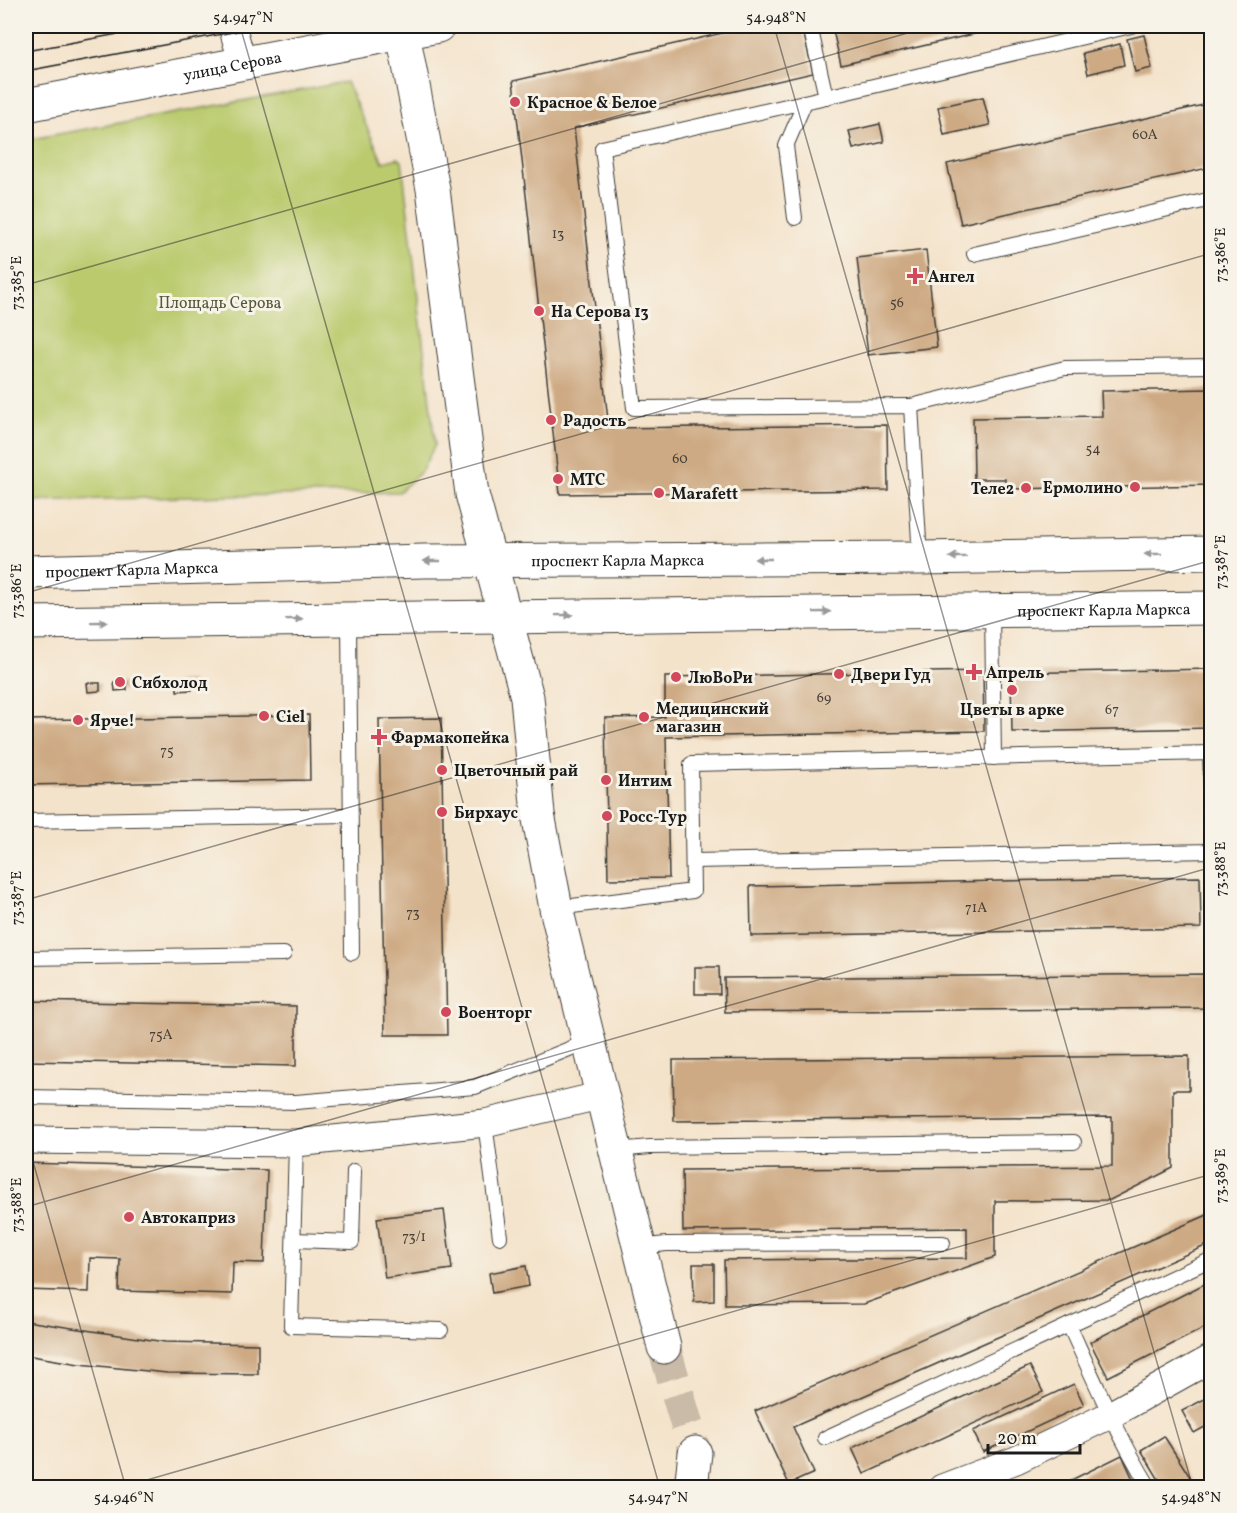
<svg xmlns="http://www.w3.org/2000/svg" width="1237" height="1513" viewBox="0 0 1237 1513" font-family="Vollkorn,serif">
<rect width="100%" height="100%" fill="#f7f3e8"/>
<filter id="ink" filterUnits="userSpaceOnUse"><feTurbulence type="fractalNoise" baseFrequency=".0167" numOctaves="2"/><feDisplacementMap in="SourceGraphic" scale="12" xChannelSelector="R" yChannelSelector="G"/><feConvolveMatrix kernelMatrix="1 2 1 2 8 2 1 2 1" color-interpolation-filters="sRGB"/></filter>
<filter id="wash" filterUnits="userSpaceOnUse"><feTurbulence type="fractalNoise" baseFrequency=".008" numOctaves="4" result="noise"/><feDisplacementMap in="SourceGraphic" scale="24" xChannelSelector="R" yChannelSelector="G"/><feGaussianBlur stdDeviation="1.35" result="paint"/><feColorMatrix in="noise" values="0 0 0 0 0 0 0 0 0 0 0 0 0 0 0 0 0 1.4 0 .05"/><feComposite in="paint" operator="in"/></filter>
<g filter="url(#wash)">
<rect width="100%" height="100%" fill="#f4e3cb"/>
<!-- green -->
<path fill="#baca6d" stroke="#6b7344" stroke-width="1.5" d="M346,82L383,162L398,158L402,161L435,445L421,472L399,492L26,501V140Z"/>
<g id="blocks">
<!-- building -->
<g fill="#ceaa84">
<path d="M753,26H802L813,73L574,128L609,428L887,425L888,490L560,494L513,81Z"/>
<path d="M832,26H1008L841,65Z"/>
<path d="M1144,35L1152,68L1135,72L1127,39Z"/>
<path d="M1120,44L1124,65L1088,74L1083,53Z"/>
<path d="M983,97L990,125L944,135L938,107Z"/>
<path d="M1212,103V167L961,224L947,164Z"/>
<path d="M880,124L884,142L853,149L849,131Z"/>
<path d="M926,250L937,347L868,355L857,258Z"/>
<path d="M1212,389V485L1005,489V479H974L973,418L1102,416L1101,391Z"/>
<path d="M1212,669V728L1012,732L1011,673Z"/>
<path d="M983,671L984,731L666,737L669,878L608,879L605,718L665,717V677Z"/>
<path d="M192,681V690L177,691V682Z"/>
<path d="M114,682H127V690L115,691Z"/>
<path d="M87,683H100V691L88,692Z"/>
<path d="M309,715L310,780L26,785V720Z"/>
<path d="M441,718L447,1035H385L379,719Z"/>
<path d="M1200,877L1201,928L751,936L750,886Z"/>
<path d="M695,967H719L720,994H695Z"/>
<path d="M1212,974V1008L725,1012L724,978Z"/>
<path d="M26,1001L296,1006V1066L26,1061Z"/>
<path d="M1189,1056V1090H1173V1168L1110,1200L995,1201V1257L864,1304L725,1305L724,1260L967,1258V1228L683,1231L682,1170L1112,1166V1117L674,1121L673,1060Z"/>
<path d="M26,1163L267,1170L264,1263L233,1262L232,1294L119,1291L120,1259L90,1258L89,1292L26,1290Z"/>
<path d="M444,1210L452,1269L385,1278L377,1218Z"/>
<path d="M1212,1213V1243L793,1427L814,1473L789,1484L755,1411Z"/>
<path d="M693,1264H714V1301L694,1302Z"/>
<path d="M526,1266L529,1286L492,1293L489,1273Z"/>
<path d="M1212,1280V1324L1108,1377L1090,1342Z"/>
<path d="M26,1321L165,1342L258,1344V1374L167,1373L79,1364L26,1355Z"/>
<path d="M1030,1366L1043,1392L864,1474L852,1448Z"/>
<path d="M1074,1384L1084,1405L983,1452L973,1431Z"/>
<path d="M1212,1395V1423L1194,1433L1182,1411Z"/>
<path d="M1164,1436L1197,1488H1164L1141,1450Z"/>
<path d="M1122,1455L1137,1488H1055Z"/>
</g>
</g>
</g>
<g filter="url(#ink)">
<use href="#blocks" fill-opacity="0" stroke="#3c3a36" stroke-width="1.5"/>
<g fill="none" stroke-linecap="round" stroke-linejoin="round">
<!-- secondary-tunnel -->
<path stroke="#c9bba8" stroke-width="33" stroke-dasharray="33 16" stroke-linecap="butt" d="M664,1347L695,1453"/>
<defs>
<g id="lane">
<path d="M810,26L826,97L602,148L634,408L911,406L920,558"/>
<path d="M826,97L1131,26"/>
<path d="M795,218L786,146L805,102"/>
<path d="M974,254L1212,199"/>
<path d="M911,406L1065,368L1212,366"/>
<path d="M992,610L994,758"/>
<path d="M349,619L352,953"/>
<path d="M1210,753L1212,829"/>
<path d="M26,821L349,815"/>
<path d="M693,861L1212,851"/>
<path d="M556,908L693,891L691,764L1212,753"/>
<path d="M26,958L284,954"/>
<path d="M26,1097L296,1102L475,1087L589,1041"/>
<path d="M485,1123L500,1237"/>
<path d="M296,1143L291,1326L441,1330"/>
<path d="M616,1150L650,1147L1074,1142"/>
<path d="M294,1240L352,1242L354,1171"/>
<path d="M640,1247L666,1244L943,1243"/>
<path d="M1069,1325C1094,1380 1118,1436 1150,1488"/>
<path d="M825,1438L1212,1259"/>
</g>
<g id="street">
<path d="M232,26L243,64"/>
<path d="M26,1140L296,1143L485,1123L603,1095"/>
<path d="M942,1488L1016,1460L1110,1415L1212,1358"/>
</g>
<g id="secondary">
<path d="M403,34L433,189L472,494L527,697L538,814L556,908L664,1347"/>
<path id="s1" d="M26,105L438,26"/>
<path d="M691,1488L695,1453"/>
</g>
<g id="primary">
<path id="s2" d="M26,572L424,561L920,558L1212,553"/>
<path id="s3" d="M26,623L1212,608"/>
</g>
</defs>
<!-- lane casing -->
<use href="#lane" stroke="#3c3a36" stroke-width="16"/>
<!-- street casing -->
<use href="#street" stroke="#3c3a36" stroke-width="29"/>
<!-- secondary casing -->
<use href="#secondary" stroke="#3c3a36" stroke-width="35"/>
<!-- primary casing -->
<use href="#primary" stroke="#3c3a36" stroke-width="35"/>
<!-- lane -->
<use href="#lane" stroke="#fff" stroke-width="14"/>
<!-- street -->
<use href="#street" stroke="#fff" stroke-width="27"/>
<!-- secondary -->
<use href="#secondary" stroke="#fff" stroke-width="33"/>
<!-- primary -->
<use href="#primary" stroke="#fff" stroke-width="33"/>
<!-- tram -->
<g stroke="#1c1c1c" stroke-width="1.5">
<path d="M26,51L161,26"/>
<path d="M26,71L264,26"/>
</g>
</g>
<!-- one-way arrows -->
<defs><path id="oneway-solid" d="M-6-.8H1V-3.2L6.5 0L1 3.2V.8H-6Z" transform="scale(1.5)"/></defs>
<g fill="#999">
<use href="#oneway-solid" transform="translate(1153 554) rotate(179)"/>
<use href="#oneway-solid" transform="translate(958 557) rotate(179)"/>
<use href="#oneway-solid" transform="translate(763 559) rotate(180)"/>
<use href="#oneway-solid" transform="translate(432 561) rotate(180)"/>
<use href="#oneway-solid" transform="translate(822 612) rotate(-1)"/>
<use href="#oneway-solid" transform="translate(564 615) rotate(-1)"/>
<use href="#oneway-solid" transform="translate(294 619) rotate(-1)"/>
<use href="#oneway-solid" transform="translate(99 622) rotate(-1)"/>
</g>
</g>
<!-- ticks -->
<path fill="none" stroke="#1c1c1c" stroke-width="1.5" stroke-opacity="0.45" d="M240,26L660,1488M774,26L1193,1488M26,285L932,26M26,593L1212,253M26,900L1212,560M26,1137L126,1488M26,1207L1212,867M119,1488L1212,1174M1190,1488L1212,1481"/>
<!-- markers -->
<g fill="#d1495b" stroke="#f7f3e8" stroke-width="2">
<circle cx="515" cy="102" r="6"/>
<path d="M912 267h6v6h6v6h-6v6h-6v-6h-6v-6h6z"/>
<circle cx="539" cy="311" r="6"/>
<circle cx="551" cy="420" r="6"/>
<circle cx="558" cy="479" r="6"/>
<circle cx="1135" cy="487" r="6"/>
<circle cx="1026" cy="488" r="6"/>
<circle cx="659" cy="493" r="6"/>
<path d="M971 663h6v6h6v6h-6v6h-6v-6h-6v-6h6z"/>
<circle cx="839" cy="674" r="6"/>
<circle cx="676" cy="677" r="6"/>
<circle cx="120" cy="682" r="6"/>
<circle cx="1012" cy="690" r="6"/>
<circle cx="264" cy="716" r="6"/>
<circle cx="644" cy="717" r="6"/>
<circle cx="78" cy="720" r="6"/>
<path d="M376 728h6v6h6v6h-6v6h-6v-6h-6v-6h6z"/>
<circle cx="442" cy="770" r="6"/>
<circle cx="606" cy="780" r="6"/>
<circle cx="442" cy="812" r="6"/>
<circle cx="607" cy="816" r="6"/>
<circle cx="446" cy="1012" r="6"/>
<circle cx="129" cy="1217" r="6"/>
</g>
<g text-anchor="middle" stroke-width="6" stroke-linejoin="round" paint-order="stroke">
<!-- number labels -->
<g font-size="14" fill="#484036">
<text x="1145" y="139">60А</text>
<text x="558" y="238">13</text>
<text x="897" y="307">56</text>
<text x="1093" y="453">54</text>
<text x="680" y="463">60</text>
<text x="824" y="702">69</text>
<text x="1112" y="714">67</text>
<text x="167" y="755">75</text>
<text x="976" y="912">71А</text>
<text x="413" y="917">73</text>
<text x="161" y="1039">75А</text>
<text x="414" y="1241">73/1</text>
</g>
<!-- street labels -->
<g font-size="16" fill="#1c1c1c" stroke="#f7f3e8">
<text dy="6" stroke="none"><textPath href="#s1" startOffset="210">улица Серова</textPath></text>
<text dy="6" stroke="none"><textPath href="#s2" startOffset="592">проспект Карла Маркса</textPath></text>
<text dy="6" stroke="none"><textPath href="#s2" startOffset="106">проспект Карла Маркса</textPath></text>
<text dy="6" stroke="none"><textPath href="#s3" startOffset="1078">проспект Карла Маркса</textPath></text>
</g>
<!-- poi labels -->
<g font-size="16" font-weight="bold" fill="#1c1c1c" stroke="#f7f3e8" text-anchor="start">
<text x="527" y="108">Красное &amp; Белое</text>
<text x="928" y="282">Ангел</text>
<text x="551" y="317">На Серова 13</text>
<text x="563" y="426">Радость</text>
<text x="570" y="485">МТС</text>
<text x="1123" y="493" text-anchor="end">Ермолино</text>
<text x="1014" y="494" text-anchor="end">Теле2</text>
<text x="671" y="499">Marafett</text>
<text x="986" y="678">Апрель</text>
<text x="851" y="680">Двери Гуд</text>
<text x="688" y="683">ЛюВоРи</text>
<text x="132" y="688">Сибхолод</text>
<text x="656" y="714">Медицинский<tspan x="656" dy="18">магазин</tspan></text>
<text x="1012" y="715" text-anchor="middle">Цветы в арке</text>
<text x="276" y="722">Ciel</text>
<text x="90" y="726">Ярче!</text>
<text x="391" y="743">Фармакопейка</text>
<text x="454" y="776">Цветочный рай</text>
<text x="618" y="786">Интим</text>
<text x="454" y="818">Бирхаус</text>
<text x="619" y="822">Росс-Тур</text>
<text x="458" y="1018">Военторг</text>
<text x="141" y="1223">Автокаприз</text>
</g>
<!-- park labels -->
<g font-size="16" fill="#535938" stroke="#f7f3e8">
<text x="220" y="308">Площадь Серова</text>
</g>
</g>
<!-- margin -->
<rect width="1237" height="1513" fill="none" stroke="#f7f3e8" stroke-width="66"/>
<!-- scale -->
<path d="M988 1444v9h92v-9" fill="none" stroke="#1c1c1c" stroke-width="3"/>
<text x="997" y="1444" font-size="18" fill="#1c1c1c" stroke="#f7f3e8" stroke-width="4.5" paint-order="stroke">20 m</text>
<rect x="33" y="33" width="1171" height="1447" fill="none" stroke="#1c1c1c" stroke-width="2"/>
<g font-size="15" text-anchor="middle" fill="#1c1c1c">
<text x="243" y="22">54.947°N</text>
<text x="776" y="22">54.948°N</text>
<text transform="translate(1220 255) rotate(-90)" y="5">73.386°E</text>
<text transform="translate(16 283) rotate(-90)" y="5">73.385°E</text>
<text transform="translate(1220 562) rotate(-90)" y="5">73.387°E</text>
<text transform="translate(16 591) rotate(-90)" y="5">73.386°E</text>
<text transform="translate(1220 869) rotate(-90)" y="5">73.388°E</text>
<text transform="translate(16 898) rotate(-90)" y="5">73.387°E</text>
<text transform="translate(1220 1176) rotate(-90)" y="5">73.389°E</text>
<text transform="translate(16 1205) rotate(-90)" y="5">73.388°E</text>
<text x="124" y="1502">54.946°N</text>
<text x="658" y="1502">54.947°N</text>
<text x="1191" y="1502">54.948°N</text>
</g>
</svg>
